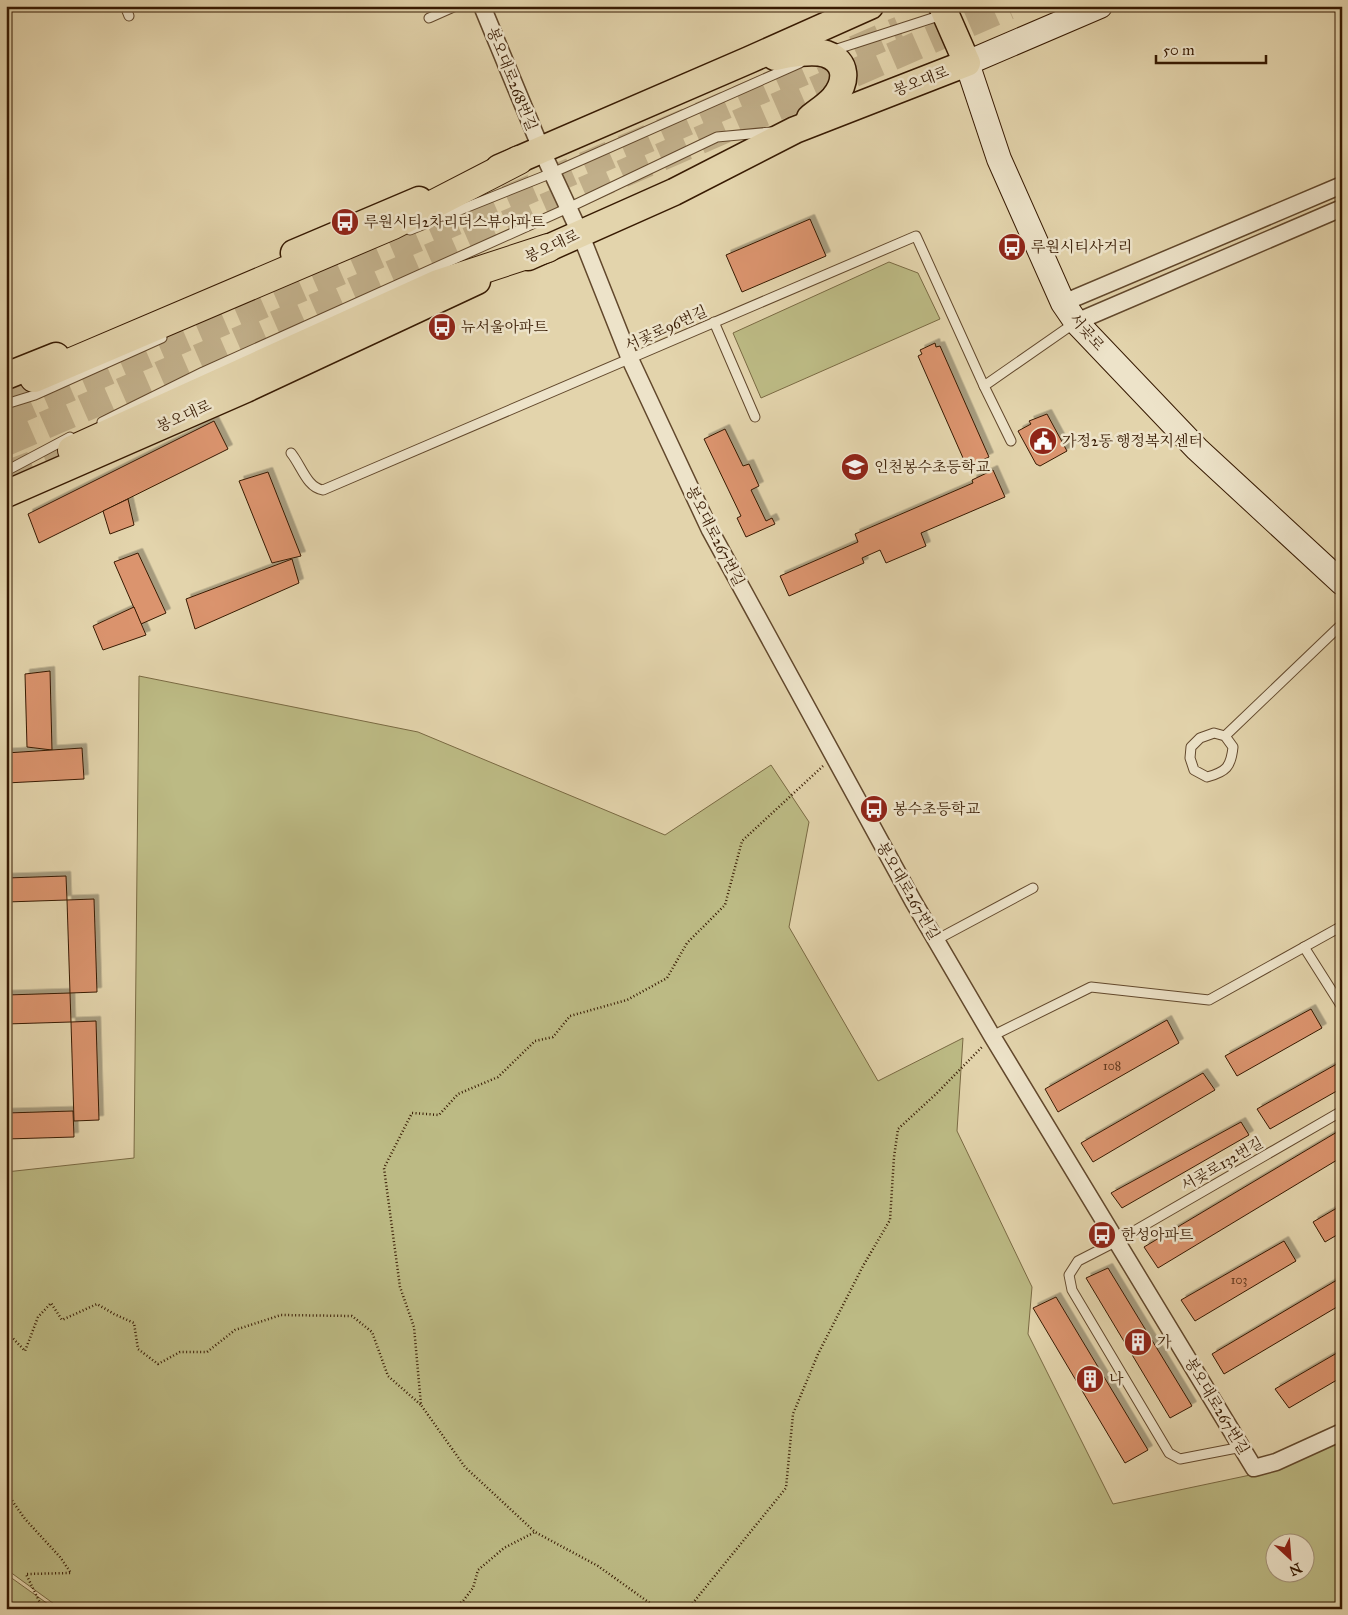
<svg xmlns="http://www.w3.org/2000/svg" width="1348" height="1615" viewBox="0 0 1348 1615" font-family="'IM FELL Great Primer','Noto Serif KR',serif">
<defs>
<filter id="shadow"><feDropShadow dx="4.5" dy="-4.5" stdDeviation="0" flood-color="#0004"/></filter>
</defs>
<rect width="100%" height="100%" fill="#e3d4ac"/>
<filter id="stains"><feTurbulence type="fractalNoise" baseFrequency=".004" numOctaves="4"/><feColorMatrix values="0 0 0 0 .2 0 0 0 0 .09 0 0 0 0 .02 0 0 0 .5 -.17"/></filter>
<radialGradient id="worn" r=".72"><stop offset=".6" stop-color="#630" stop-opacity="0"/><stop offset="1" stop-color="#630" stop-opacity=".3"/></radialGradient>
<!-- green -->
<g fill="#bcba84" stroke="#7a6a43" fill-rule="evenodd">
<path d="M889,262L918,273L940,319L761,398L733,333Z"/>
<path d="M139,676L418,732L665,835L771,765L809,822L789,927L878,1081L963,1038L957,1131L1032,1287L1028,1334L1113,1504L1255,1474L1342,1438V1609H61L6,1569V1172L134,1158ZM1276,1542H1306V1572H1276Z"/>
<path d="M6,1574L55,1609H6Z"/>
</g>
<!-- building -->
<g fill="#db946e" stroke="#371a02" filter="url(#shadow)">
<path d="M810,219L826,256L742,292L726,255Z"/>
<path d="M935,343L936,347L940,346L989,457L967,467L918,356L922,354L920,350Z"/>
<path d="M1047,414L1067,451L1040,466L1036,464L1018,431L1031,424L1029,421Z"/>
<path d="M214,421L228,449L39,543L28,514Z"/>
<path d="M725,429L743,466L749,464L759,486L751,490L766,521L772,518L775,524L746,537L737,518L741,516L704,439Z"/>
<path d="M993,470L1005,497L921,533L926,546L886,563L880,550L862,558L864,563L789,596L780,576L858,542L855,534L973,483L972,480Z"/>
<path d="M268,472L301,556L272,563L239,481Z"/>
<path d="M128,499L134,525L110,534L103,511Z"/>
<path d="M138,553L166,613L141,624L114,562Z"/>
<path d="M292,559L299,583L195,629L186,599Z"/>
<path d="M134,607L146,635L103,650L93,626Z"/>
<path d="M50,671L52,750L27,747L25,674Z"/>
<path d="M82,748L84,779L6,783V753Z"/>
<path d="M66,876L67,900L6,902V878Z"/>
<path d="M94,899L97,992L70,993L67,900Z"/>
<path d="M70,993L71,1022L6,1024V995Z"/>
<path d="M1311,1009L1322,1028L1237,1076L1225,1056Z"/>
<path d="M1167,1020L1179,1043L1058,1112L1045,1089Z"/>
<path d="M96,1021L99,1120L74,1121L71,1022Z"/>
<path d="M1342,1061V1088L1270,1129L1257,1109Z"/>
<path d="M1203,1073L1215,1090L1093,1162L1081,1143Z"/>
<path d="M73,1111L74,1137L6,1139V1113Z"/>
<path d="M1241,1122L1249,1135L1122,1208L1111,1193Z"/>
<path d="M1342,1129V1157L1158,1268L1144,1247Z"/>
<path d="M1342,1205V1232L1325,1242L1313,1222Z"/>
<path d="M1284,1241L1296,1261L1195,1321L1181,1300Z"/>
<path d="M1108,1268L1192,1406L1170,1418L1086,1278Z"/>
<path d="M1342,1277V1304L1224,1374L1212,1354Z"/>
<path d="M1056,1297L1148,1450L1125,1463L1033,1308Z"/>
<path d="M1342,1350V1377L1289,1408L1275,1389Z"/>
</g>
<g fill="none" stroke-linecap="round" stroke-linejoin="round">
<!-- trunk-tunnel -->
<g stroke="#c1af8a" stroke-width="28" stroke-dasharray="28 14" stroke-linecap="butt">
<path d="M6,390L34,378"/>
<path d="M6,415L900,30"/>
<path d="M6,442L1008,6"/>
<path d="M6,475L72,450"/>
</g>
<defs>
<g id="service">
<path d="M125,6L129,16"/>
<path d="M429,18L456,6"/>
<path d="M831,51L945,14L960,6"/>
<path d="M410,230L552,173L800,63"/>
<path d="M714,322L755,417"/>
<path d="M984,386L1076,322"/>
<path d="M6,404L35,395L162,338"/>
<path d="M102,422L203,372L568,208L717,137L771,132"/>
<path d="M291,453C301,465 307,488 323,490L916,236L984,386L1011,441"/>
<path d="M6,471L70,437"/>
<path d="M1214,733L1225,736L1233,747C1231,767 1226,772 1207,777L1194,770L1190,758L1191,747L1200,738Z"/>
<path d="M1225,736L1342,624"/>
<path d="M936,940L1033,888"/>
<path d="M1304,947L1342,1007"/>
<path d="M992,1036L1091,987L1209,1000L1342,926"/>
<path d="M1242,1447L1180,1459L1169,1453L1072,1290L1069,1275L1078,1261L1117,1241L1342,1111"/>
</g>
<g id="minor">
<path d="M482,6L542,151L580,233L630,359L710,530L913,901L992,1036L1254,1468L1276,1462L1342,1432"/>
<path d="M1063,303L1342,185"/>
<path d="M1076,322L1342,208"/>
</g>
<path id="secondary" d="M1100,6L967,63L999,159L1063,303L1076,322L1197,449L1342,583"/>
<g id="primary">
<path d="M775,57C788,54 813,50 826,54C848,62 847,82 834,98C827,106 817,112 810,118"/>
<path d="M499,168L749,60L870,6"/>
<path d="M294,253L419,200"/>
<path d="M528,257L674,192L795,130L967,63L942,6"/>
<path d="M6,376L56,356"/>
<path d="M6,494L246,389L477,281"/>
</g>
<g id="trunk">
<path d="M34,378L393,225L519,160"/>
<path d="M72,450L438,284L548,248"/>
</g>
</defs>
<!-- service casing -->
<use href="#service" stroke="#62482c" stroke-width="11"/>
<!-- minor casing -->
<use href="#minor" stroke="#62482c" stroke-width="19"/>
<!-- secondary casing -->
<use href="#secondary" stroke="#371a02" stroke-width="26"/>
<!-- primary casing -->
<use href="#primary" stroke="#371a02" stroke-width="29"/>
<!-- trunk casing -->
<use href="#trunk" stroke="#371a02" stroke-width="30"/>
<!-- path -->
<g stroke="#371a02" stroke-width="2.5" stroke-dasharray="1 2.5" stroke-linecap="butt">
<path d="M6,1331L25,1351L38,1317L51,1303L62,1320L97,1304L114,1314L134,1323L138,1349L158,1364L180,1352H207L235,1330L281,1315L352,1316L372,1332L388,1376L421,1405"/>
<path d="M6,1492L25,1519L60,1557L71,1573L26,1574L43,1609"/>
<path d="M452,1609L463,1601L473,1588L478,1570L504,1548L535,1532"/>
<path d="M658,1609L598,1566L535,1532L465,1467L421,1405L414,1327L400,1287L384,1168L412,1113L439,1115L458,1094L498,1077L535,1041L553,1037L570,1016L627,1000L667,978L687,943L725,905L742,841L823,766"/>
<path d="M688,1609L786,1488L793,1414L818,1354L863,1266L890,1220L894,1157L898,1129L937,1093L982,1047"/>
</g>
<!-- service -->
<use href="#service" stroke="#ede3c9" stroke-width="9"/>
<!-- minor -->
<use href="#minor" stroke="#ede3c9" stroke-width="16"/>
<!-- secondary -->
<use href="#secondary" stroke="#ede3c9" stroke-width="24"/>
<!-- primary -->
<use href="#primary" stroke="#e3d4ac" stroke-width="26"/>
<!-- trunk -->
<use href="#trunk" stroke="#e3d4ac" stroke-width="28"/>
</g>
<!-- icons -->
<defs>
<symbol id="bus-disc" viewBox="-11 -11 22 22"><circle r="9.5" fill="#8f2418" stroke="#ede3c9"/><path d="M-5-6H5V4H4V6H2V4H-2V6H-4V4H-5ZM-3.5-4V0h7V-4ZM-3.5 1.2v1.5H-2V1.2ZM2 1.2v1.5H3.5V1.2Z" fill="#fff"/></symbol>
<symbol id="civic-disc" viewBox="-11 -11 22 22"><circle r="9.5" fill="#8f2418" stroke="#ede3c9"/><path d="M-.6-6.5H3V-4.5H.6V-3L4-1V1h2V6H-6V1h2V-1L-.6-3ZM-1.2 2.5V6h2.4V2.5Z" fill="#fff"/></symbol>
<symbol id="school-disc" viewBox="-11 -11 22 22"><circle r="9.5" fill="#8f2418" stroke="#ede3c9"/><path d="M0-5L7-2L0 1L-7-2ZM-4 1L0 2.5L4 1V4Q0 6-4 4Z" fill="#fff"/></symbol>
<symbol id="building-disc" viewBox="-11 -11 22 22"><circle r="9.5" fill="#8f2418" stroke="#ede3c9"/><path d="M-4-6H4V6H1V3H-1V6H-4ZM-2.5-4.3h1.7v1.8h-1.7ZM.8-4.3h1.7v1.8H.8ZM-2.5-1h1.7V.8h-1.7ZM.8-1h1.7V.8H.8Z" fill="#fff"/></symbol>
</defs>
<g fill-rule="evenodd">
<use href="#bus-disc" x="329" y="206" width="32" height="32"/>
<use href="#bus-disc" x="996" y="231" width="32" height="32"/>
<use href="#bus-disc" x="426" y="311" width="32" height="32"/>
<use href="#civic-disc" x="1027" y="425" width="32" height="32"/>
<use href="#school-disc" x="839" y="451" width="32" height="32"/>
<use href="#bus-disc" x="858" y="793" width="32" height="32"/>
<use href="#bus-disc" x="1086" y="1219" width="32" height="32"/>
<use href="#building-disc" x="1122" y="1326" width="32" height="32"/>
<use href="#building-disc" x="1074" y="1363" width="32" height="32"/>
</g>
<g text-anchor="middle" stroke-width="5" stroke-linejoin="round" paint-order="stroke">
<!-- number labels -->
<g font-size="12" fill="#60381d">
<text x="1112" y="1070">108</text>
<text x="1239" y="1284">103</text>
</g>
<!-- street labels -->
<g font-size="15" fill="#371a02" stroke="#ede3c9">
<text transform="translate(512 79) rotate(68)" y="5">봉오대로268번길</text>
<text transform="translate(921 81) rotate(-21)" y="5">봉오대로</text>
<text transform="translate(552 246) rotate(-25)" y="5">봉오대로</text>
<text transform="translate(666 328) rotate(-24)" y="5">서곷로96번길</text>
<text transform="translate(1087 332) rotate(49)" y="5">서곶로</text>
<text transform="translate(184 416) rotate(-24)" y="5">봉오대로</text>
<text transform="translate(715 536) rotate(63)" y="5">봉오대로267번길</text>
<text transform="translate(908 891) rotate(60)" y="5">봉오대로267번길</text>
<text transform="translate(1222 1164) rotate(-30)" y="5">서곶로132번길</text>
<text transform="translate(1217 1406) rotate(59)" y="5">봉오대로267번길</text>
</g>
<!-- poi labels -->
<g font-size="15" fill="#371a02" stroke="#ede3c9" text-anchor="start">
<text x="364" y="227">루원시티2차리더스뷰아파트</text>
<text x="1031" y="252">루원시티사거리</text>
<text x="461" y="332">뉴서울아파트</text>
<text x="1062" y="446">가정2동 행정복지센터</text>
<text x="874" y="472">인천봉수초등학교</text>
<text x="893" y="814">봉수초등학교</text>
<text x="1121" y="1240">한성아파트</text>
<text x="1157" y="1347">가</text>
<text x="1109" y="1384">나</text>
</g>
</g>
<!-- margin -->
<rect width="1348" height="1615" fill="none" stroke="#e3d4ac" stroke-width="25"/>
<rect x="8" y="8" width="1333" height="1600" fill="none" stroke="#371a02" stroke-width="2.5"/>
<rect x="12" y="12" width="1323" height="1590" fill="none" stroke="#371a02"/>
<!-- north arrow -->
<g transform="translate(1290 1558) rotate(154)"><circle r="24" fill="#ede3c9" stroke="#a49379"/>
<path d="M0-4L9 19L0 12L-9 19Z" fill="#8f2418"/>
<text y="-8" font-size="14" font-weight="bold" text-anchor="middle" fill="#371a02">N</text>
</g>
<!-- scale -->
<path d="M1156 55v8h110v-8" fill="none" stroke="#371a02" stroke-width="2.5"/>
<text x="1163" y="55" font-size="15" fill="#371a02" stroke="#ede3c9" stroke-width="4" paint-order="stroke">50 m</text>
<rect width="100%" height="100%" filter="url(#stains)"/>
<rect width="100%" height="100%" fill="url(#worn)"/>
</svg>
